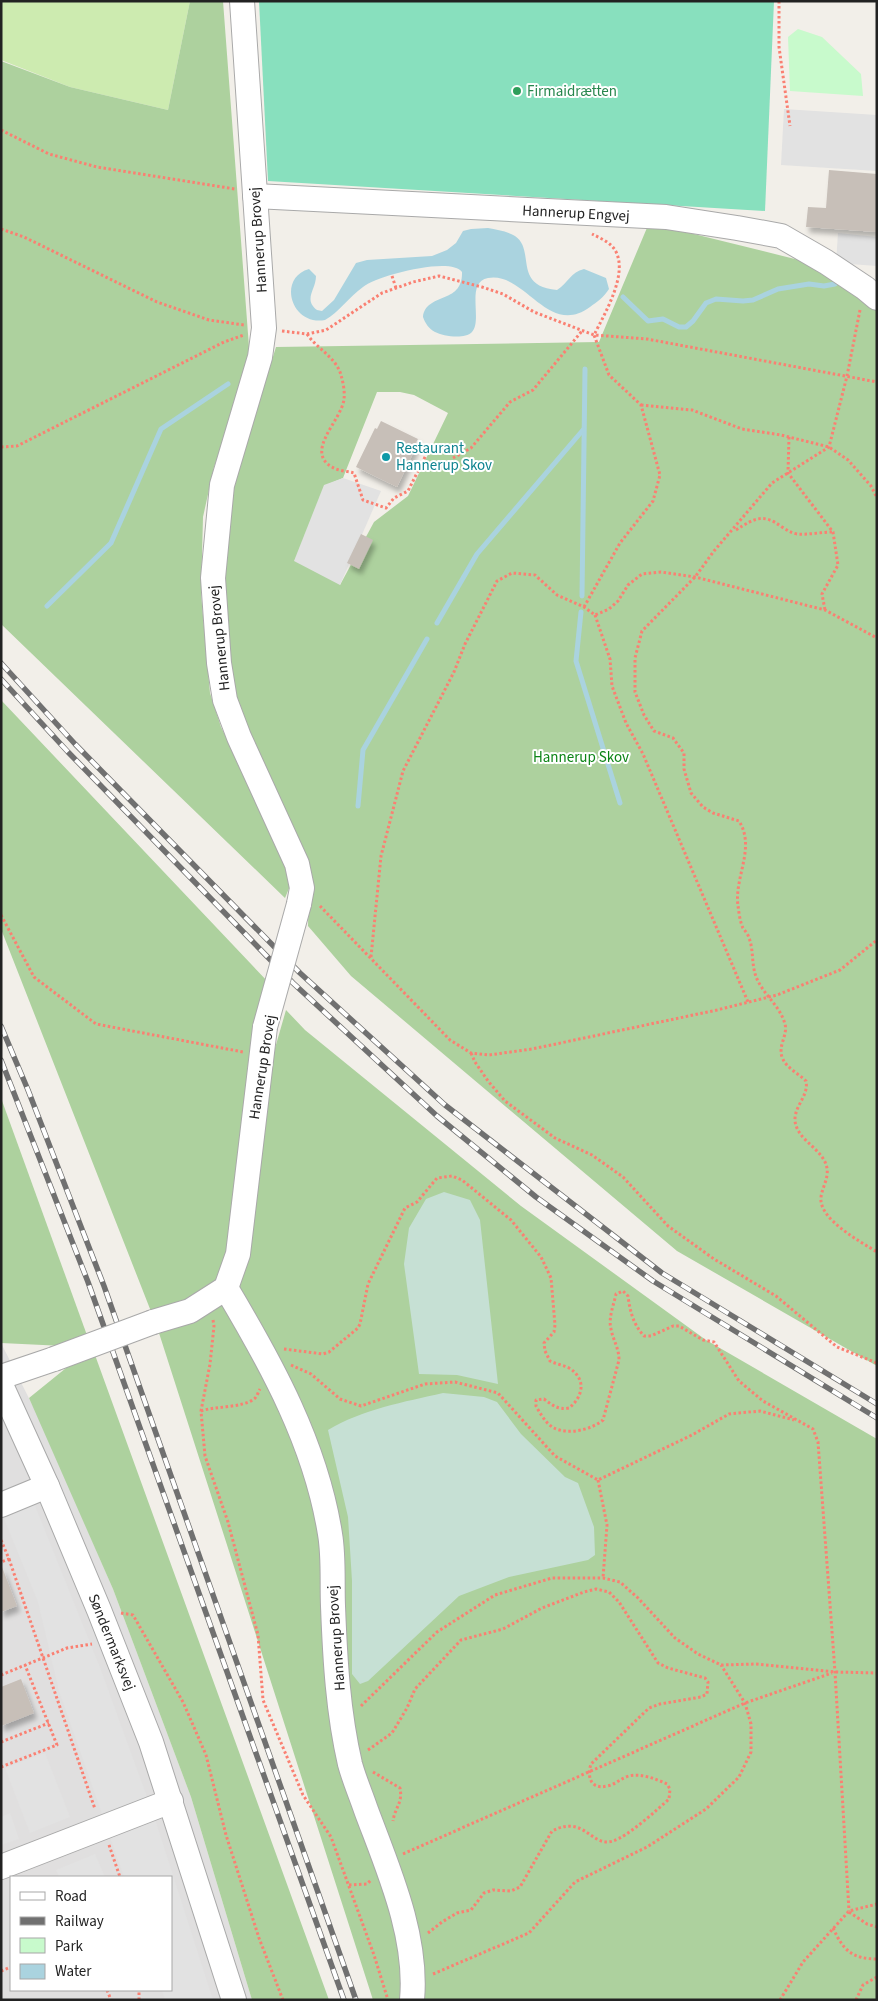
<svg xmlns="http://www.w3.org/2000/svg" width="878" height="2001" viewBox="0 0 878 2001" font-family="'Source Sans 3',sans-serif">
<defs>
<filter id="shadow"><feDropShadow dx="3" dy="5.5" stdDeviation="2.5" flood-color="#0004"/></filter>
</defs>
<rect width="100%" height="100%" fill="#f2efe9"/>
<!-- residential -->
<path fill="#e0dfdf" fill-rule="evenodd" d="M1,1343L39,1418L113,1589L191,1797L252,2000H1ZM11,1877H171V1990H11Z"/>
<!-- grass -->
<path fill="#cdebb0" d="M1,1H190L168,110L70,87L1,60Z"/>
<!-- forest -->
<g fill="#add19e" fill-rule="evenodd">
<path d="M190,1H223L249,347L242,386L214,467L203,517L201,594L210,693L221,727L265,814L286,863L290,886L285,898L1,624V61L70,87L168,110Z"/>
<path d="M649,223L799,260L877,305V1366L677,1251L351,976L308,926L309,877L232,701L222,606L227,503L276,347L599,342ZM377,392H400L414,395L448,413L408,496L374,522L340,585L324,486L343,478Z"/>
<path d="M1,700L269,983L248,1065L229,1252L213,1289L152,1314L1,929Z"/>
<path d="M286,1010L305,1030L521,1206L706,1340L877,1439V2000H373L159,1333L221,1302L269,1069Z"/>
<path d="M1,1098L88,1338L64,1346L1,1343Z"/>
<path d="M95,1355L329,2000H252L191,1797L113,1589L29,1398L71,1364Z"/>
</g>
<!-- wetland -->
<g fill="#c6e0d4">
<path d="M444,1192L470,1200L480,1220L498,1384L457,1375L419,1374L404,1264L409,1228L426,1199Z"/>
<path d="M443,1393L484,1397L497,1402L521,1434L565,1477L578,1483L594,1527L595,1555L588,1560L509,1577L459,1596L368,1681L360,1684L352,1674V1581L348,1517L328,1430C363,1409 404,1402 443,1393Z"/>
</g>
<!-- park -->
<path fill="#c8facc" d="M798,29L822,37L861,74L863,96L790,91L788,37Z"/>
<!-- pitch -->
<path fill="#88e0be" d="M259,1H774L765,211L268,181Z"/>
<!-- parking -->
<g fill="#e2e2e2">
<path d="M784,109L877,115V171L781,165Z"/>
<path d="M838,233L877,237V266L836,263Z"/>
<path d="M343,478L381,491L340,585L294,561L324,485Z"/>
<path d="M34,1503L101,1670L155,1819L213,2000H165L162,1990H171V1877H124L59,1691L38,1602L3,1516Z"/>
<path d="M45,1753L70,1817L30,1833L5,1768Z"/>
<path d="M10,1813L19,1839L1,1845V1817Z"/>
<path d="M95,1854L105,1877H59L56,1870Z"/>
</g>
<!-- water -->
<path fill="#aad3df" d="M488,228C497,230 507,231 515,236C536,250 512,286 557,290C568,283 571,272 584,269L606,278L609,289C604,297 597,302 590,307C548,338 525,271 488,278C465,282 483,320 472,332C464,340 443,336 435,332C429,329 425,323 423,317C426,292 463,305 462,272C451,256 376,276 363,287C349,297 339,312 325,320C291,326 277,278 309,269L316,276C316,290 303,299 317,310L322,311L334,300L356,263L367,260L432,256L447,250L456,243L463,231L471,229Z"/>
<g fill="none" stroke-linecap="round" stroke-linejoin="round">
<!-- stream -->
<g stroke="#aad3df" stroke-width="5">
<path d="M623,297L648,321L663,319L679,327H686L693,321L706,303L716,299L743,301L753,300L778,289L809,284L824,286L835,284"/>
<path d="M582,596L585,369"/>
<path d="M47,606L111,543L161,429L228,384"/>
<path d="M581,612L576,661L620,803"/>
<path d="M437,623L477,554L583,430"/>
<path d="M358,806L363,750L427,639"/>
</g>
</g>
<!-- building -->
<g fill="#c7bfb8" filter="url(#shadow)">
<path d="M829,170L877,174V232L806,227L808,207L826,208Z"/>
<path d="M381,421L418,439L414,446L416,447L397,487L356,467L375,428L377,429Z"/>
<path d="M361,534L373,540L359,569L347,563Z"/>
<path d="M2,1567L17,1606L1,1612V1568Z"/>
<path d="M21,1679L34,1713L1,1726V1687Z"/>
</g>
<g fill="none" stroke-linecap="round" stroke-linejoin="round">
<defs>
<g id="minor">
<path d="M242,1L264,328L260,357L222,485L213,578L219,663L225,700L239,737L297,864L302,888L299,904"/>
<path d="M255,196L666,217L737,228L781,236L826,262L865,288L877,298"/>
<path d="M226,1288C272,1365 316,1445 330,1534C334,1557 332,1582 333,1606C335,1659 338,1712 350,1764C354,1779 361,1795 366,1810C388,1869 418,1936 412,2000"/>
<path d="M153,1322L190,1311L226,1288L238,1254L265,1027"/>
<path d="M1,1377L54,1359"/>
<path d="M1,1385L47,1486L99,1610L151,1742L234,2000"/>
<path d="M1,1505L47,1486"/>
<path d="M1,1867L171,1801"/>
</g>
</defs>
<!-- minor casing -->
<use href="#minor" stroke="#a9a9a9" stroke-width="26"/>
<!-- path -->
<g stroke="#fa8072" stroke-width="3" stroke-dasharray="2.5 2.5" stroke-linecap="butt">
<path d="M779,1V47L790,126"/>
<path d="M1,130L49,154L97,167L235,189"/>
<path d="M1,229L24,237L157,302L209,320L244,325"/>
<path d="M392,276L396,288"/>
<path d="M860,310L847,376L829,447L772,483L714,551L695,577L642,631L635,658V692L644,715L654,731L673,738L684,753V769L691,793L703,807L713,813L739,821C756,848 734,877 738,906C739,913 740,922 743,928C745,931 748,934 749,938C754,950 751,966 757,979C764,995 780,1006 785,1024C788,1035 778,1045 782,1057C786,1068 798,1073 806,1081C809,1096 794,1106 795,1121C797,1138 816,1146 824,1160C832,1174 823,1184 821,1197C818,1219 861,1242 877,1252"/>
<path d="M282,331L307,334L326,330L382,293L413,282L439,276L482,287L503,294L534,312L594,335L647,339L877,382"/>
<path d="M307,334C317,349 336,357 341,375C343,382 345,392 344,399C342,420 304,451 332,467C338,471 347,471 354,473L363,500L386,508L394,498L408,491L426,455"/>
<path d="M641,405L692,410L742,429L781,435L829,447L848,460L871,486L877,498"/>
<path d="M789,437L788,473L833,532L838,565L822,594L825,610"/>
<path d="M1,447L17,446L224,342L244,335"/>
<path d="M453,458L471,448L510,402L533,390L582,331"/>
<path d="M736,530C755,518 763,513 782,527C787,530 791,533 797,534C808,535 821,532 833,532"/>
<path d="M584,607L620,543L653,501L660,475L641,405L609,375L594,335C605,313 629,273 615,250C610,242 600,238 592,234"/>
<path d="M595,615L610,659L612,686L626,723L643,754L748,1002"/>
<path d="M320,906L450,1040L471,1053L489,1055L532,1049L717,1010L777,995L840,970L877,940"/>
<path d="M1,915L34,977L96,1024L243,1052"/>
<path d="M371,957L381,856L403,771L454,672L465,644L497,581L512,573L535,575L557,595L584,607L595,615L609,609L618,601L628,585L642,574L661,572L695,577L825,610L877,638"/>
<path d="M471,1053L475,1062L488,1081L505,1101L555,1138L592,1155L623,1177L668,1226L714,1259L776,1296L837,1347L877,1363"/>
<path d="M213,1320L214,1326L210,1364L201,1411L205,1456L228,1522L258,1635L263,1700L303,1795L331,1837L374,1955L388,2000"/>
<path d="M284,1349L323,1354L329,1352L358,1328L360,1324L368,1284L405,1208L417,1202L437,1178L452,1176L462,1180L511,1220L541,1257L551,1278L555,1325L554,1332L544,1343L545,1351L550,1361C556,1364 563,1365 569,1368C587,1379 583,1397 569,1408C558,1410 552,1405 544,1399L536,1400V1406C540,1413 546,1424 554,1428C568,1435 591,1430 603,1420L619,1360C619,1348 613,1340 611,1329C608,1318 614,1304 616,1294L623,1291L628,1296C630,1311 633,1324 644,1336H651L673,1326H679L703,1340L714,1342L739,1381L763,1401L813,1429L818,1442L835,1672L849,1911"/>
<path d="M291,1365L311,1374L340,1399L361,1406L425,1384L455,1382L498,1393L555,1456L598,1480L692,1435L729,1414L760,1411L794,1420"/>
<path d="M201,1411C215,1406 242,1408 254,1399C257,1397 258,1392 260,1389"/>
<path d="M598,1480L607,1525L603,1578"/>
<path d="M1,1540L9,1559L1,1562"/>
<path d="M9,1559L95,1809"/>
<path d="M121,1613L133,1615L183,1702L206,1755L226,1835L259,1938L283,2000"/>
<path d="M1,1675L67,1648L92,1644"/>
<path d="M361,1706L437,1632L495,1595L552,1578H603L620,1582L638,1598L675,1638L698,1654L721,1665L756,1664L835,1672L877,1673"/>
<path d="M1,1742L49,1723"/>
<path d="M368,1750L392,1733L407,1708L415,1689L461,1640L503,1629L542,1608L584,1592L596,1589L609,1592L619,1602L658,1663L668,1668L705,1678L708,1682L707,1694L701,1697L660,1704L649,1708L591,1764C587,1776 590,1790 607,1786C615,1785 621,1778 629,1776C641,1773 656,1779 667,1784L670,1789L669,1799C657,1810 627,1837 613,1841C591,1848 585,1814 552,1831L520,1887L511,1891L493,1890L484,1893L471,1910L457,1913L442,1922L428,1933"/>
<path d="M1,1767L57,1745L25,1665"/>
<path d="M373,1772L400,1788C403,1803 395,1807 393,1821"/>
<path d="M109,1845L120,1877"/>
<path d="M403,1854L745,1703L832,1673"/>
<path d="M349,1885L367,1884L371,1880"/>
<path d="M849,1912L867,1924L877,1927"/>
<path d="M833,1928C843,1950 852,1959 877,1959"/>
<path d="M1,1971L11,1967"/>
<path d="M433,1974L529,1933L575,1882L647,1847L706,1809L739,1777L751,1752V1724L745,1703L721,1665"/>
<path d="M107,1990L111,2000"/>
<path d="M139,2000V1990"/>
<path d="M780,2000L803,1962L849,1911L877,1904"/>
<path d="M856,2000L863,1985L877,1977"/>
</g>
<!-- minor -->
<use href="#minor" stroke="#fff" stroke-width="24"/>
<defs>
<g id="rail">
<path d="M1,663L75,744L300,973L445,1105L662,1273L877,1404"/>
<path d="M1,679L68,752L293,983L437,1116L536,1197L653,1281L877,1418"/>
<path d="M1,1026L28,1090L104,1286L356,2000"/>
<path d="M1,1060L88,1282L344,2000"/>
</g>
</defs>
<!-- rail casing -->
<use href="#rail" stroke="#707070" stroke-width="5.5"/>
<!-- rail -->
<use href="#rail" stroke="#fff" stroke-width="4" stroke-dasharray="11" stroke-linecap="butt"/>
<defs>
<g id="minor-bridge">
<path d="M265,1027L299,904"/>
<path d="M54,1359L153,1322"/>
</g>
</defs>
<!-- minor-bridge casing -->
<use href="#minor-bridge" stroke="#a9a9a9" stroke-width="26" stroke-linecap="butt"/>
<!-- minor-bridge -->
<use href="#minor-bridge" stroke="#fff" stroke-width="24"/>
</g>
<!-- markers -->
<circle fill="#2e9e5b" stroke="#fff" stroke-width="2" cx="517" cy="91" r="5"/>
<circle fill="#0f9aa8" stroke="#fff" stroke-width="2" cx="386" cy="457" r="5"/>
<g text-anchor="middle" stroke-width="4" stroke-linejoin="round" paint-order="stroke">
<!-- leisure labels -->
<g font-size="15" fill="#27864d" stroke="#fff" text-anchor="start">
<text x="527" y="96">Firmaidrætten</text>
</g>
<!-- street labels -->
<g font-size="15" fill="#222" stroke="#fff">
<text transform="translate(576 213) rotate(3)" y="5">Hannerup Engvej</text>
<text transform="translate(258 240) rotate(-94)" y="5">Hannerup Brovej</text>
<text transform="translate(219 638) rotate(-96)" y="5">Hannerup Brovej</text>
<text transform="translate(262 1067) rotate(-81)" y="5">Hannerup Brovej</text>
<text transform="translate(336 1638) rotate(-94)" y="5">Hannerup Brovej</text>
<text transform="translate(112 1642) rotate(68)" y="5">Søndermarksvej</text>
</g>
<!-- culture labels -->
<g font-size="15" fill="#0d838f" stroke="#fff" text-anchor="start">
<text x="396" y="453">Restaurant<tspan x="396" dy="17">Hannerup Skov</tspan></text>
</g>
<!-- park labels -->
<g font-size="15" fill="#0c8416" stroke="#fff">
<text x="581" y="762">Hannerup Skov</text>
</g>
</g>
<!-- border -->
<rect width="878" height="2001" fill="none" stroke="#222222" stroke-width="5"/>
<!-- legend -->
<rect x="10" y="1876" width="162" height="115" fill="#ffffff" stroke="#a7a7a7"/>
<rect x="20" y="1892" width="25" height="8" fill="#ffffff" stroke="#a7a7a7"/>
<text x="55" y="1901" font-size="15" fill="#222222">Road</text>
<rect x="20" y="1917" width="25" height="8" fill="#707070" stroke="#a7a7a7"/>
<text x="55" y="1926" font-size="15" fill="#222222">Railway</text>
<rect x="20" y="1938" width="25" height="15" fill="#c8facc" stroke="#a7a7a7"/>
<text x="55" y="1951" font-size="15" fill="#222222">Park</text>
<rect x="20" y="1964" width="25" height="15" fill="#aad3df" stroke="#a7a7a7"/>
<text x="55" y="1976" font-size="15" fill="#222222">Water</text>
</svg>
